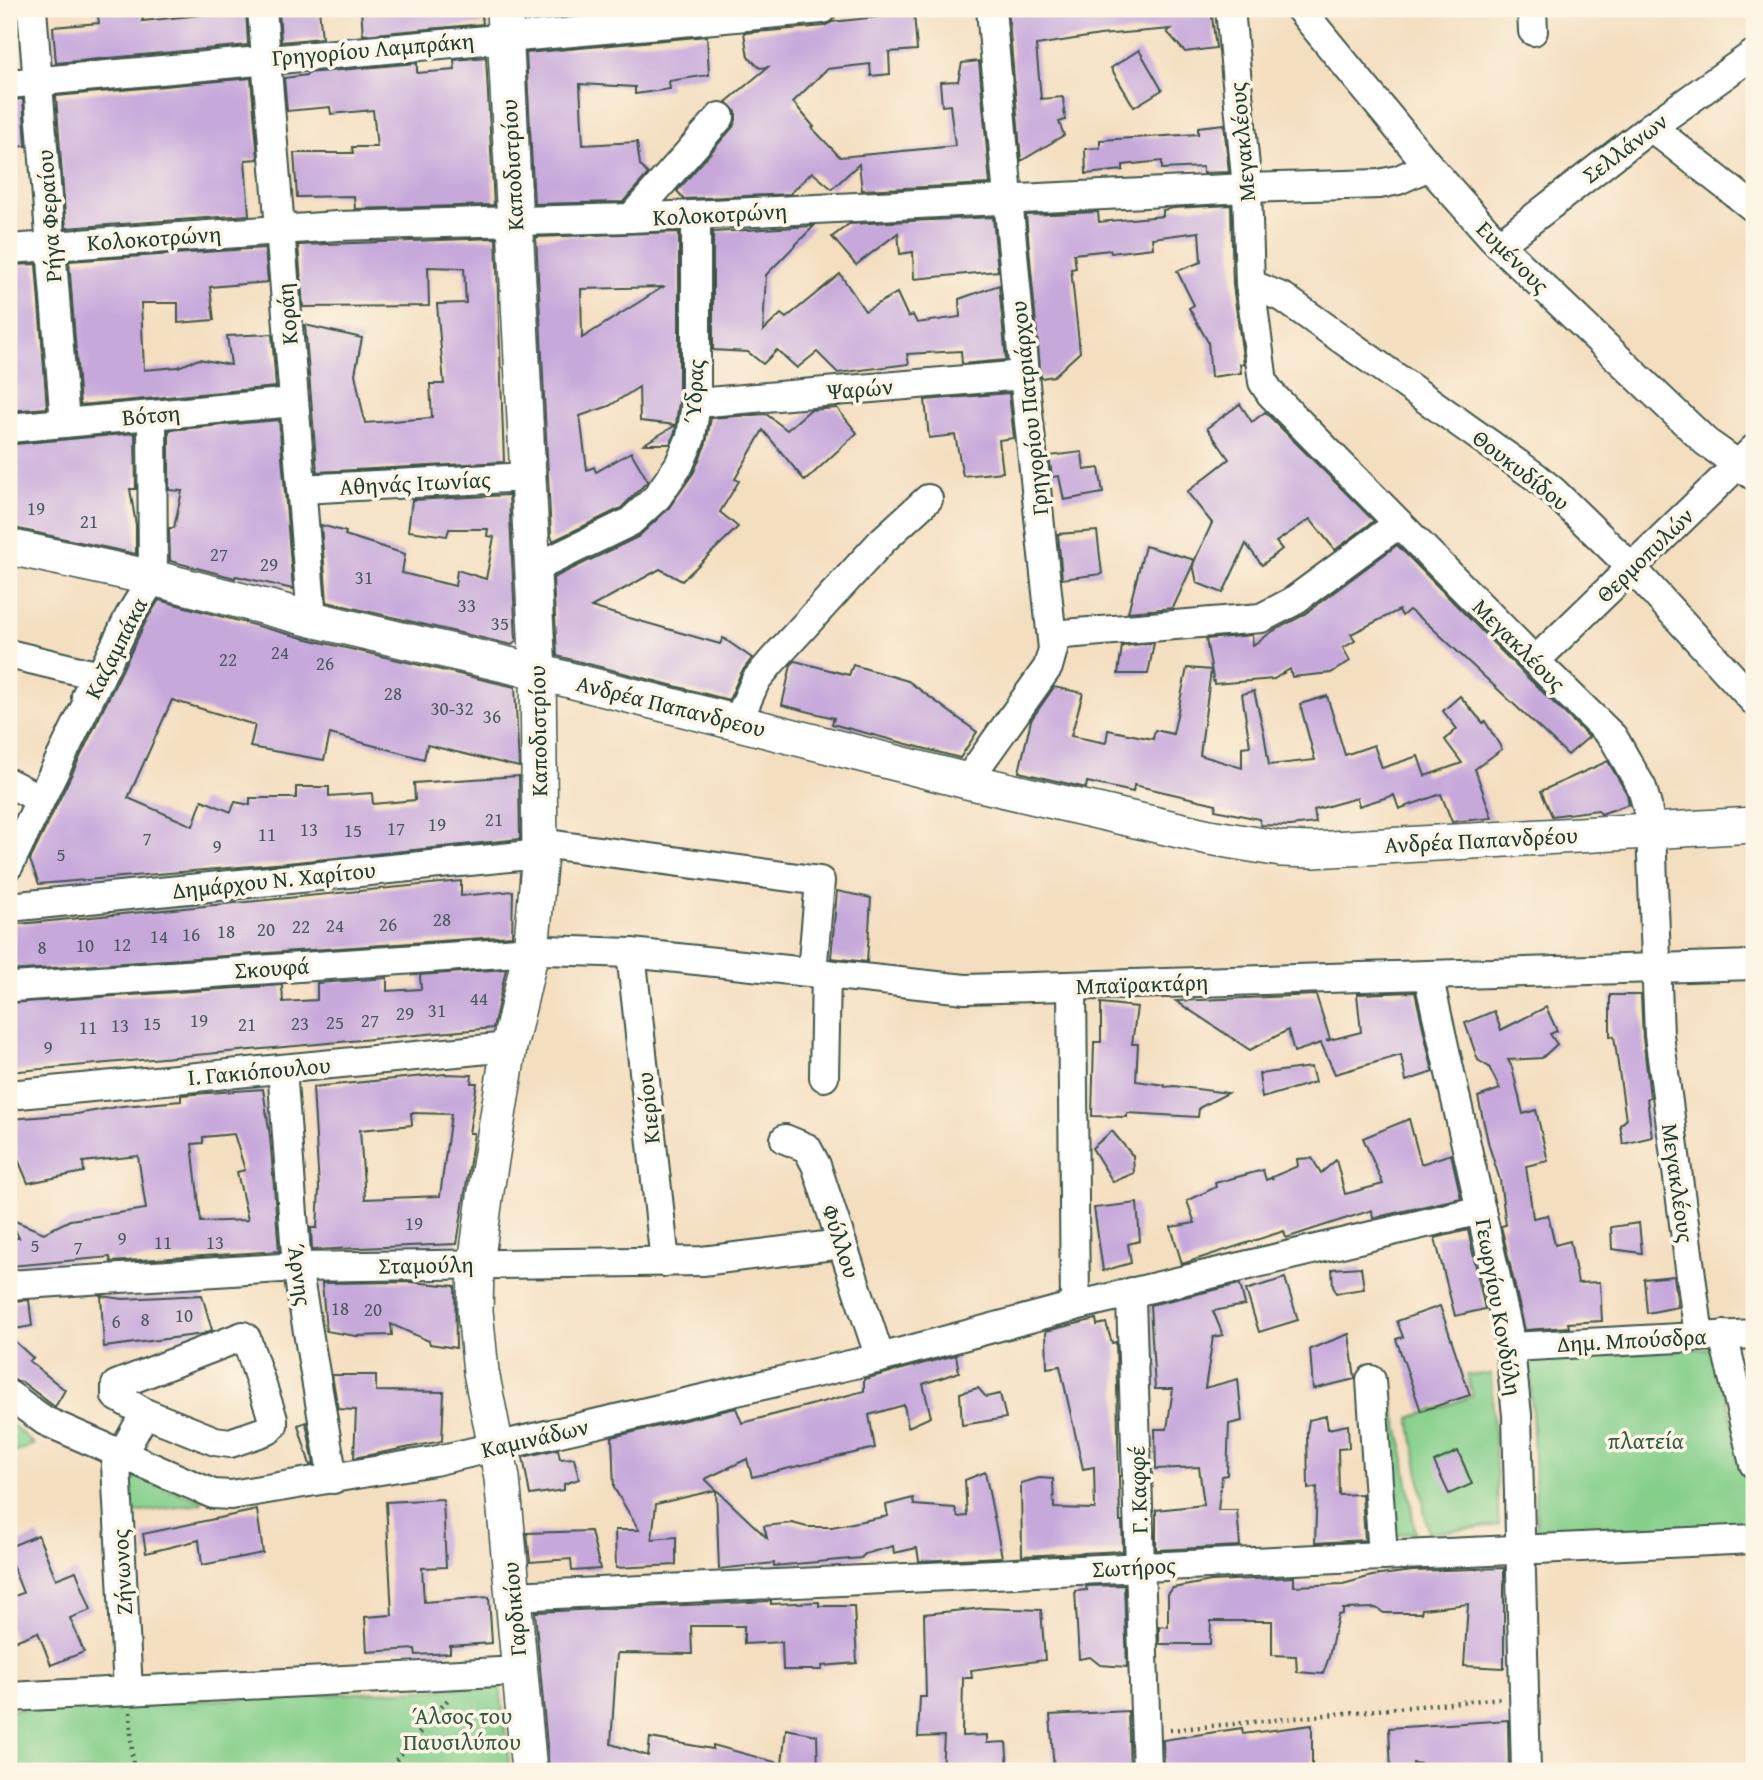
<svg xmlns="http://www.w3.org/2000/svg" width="1763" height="1780" viewBox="0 0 1763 1780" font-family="'Gentium Book Plus',serif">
<rect width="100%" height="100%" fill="#fcf5e5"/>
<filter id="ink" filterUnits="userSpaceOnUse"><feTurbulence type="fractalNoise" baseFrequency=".0143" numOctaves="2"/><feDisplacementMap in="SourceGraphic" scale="14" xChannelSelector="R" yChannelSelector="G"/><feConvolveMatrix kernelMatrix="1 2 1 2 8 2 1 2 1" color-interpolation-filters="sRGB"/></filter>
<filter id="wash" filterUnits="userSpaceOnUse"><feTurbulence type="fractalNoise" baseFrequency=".00686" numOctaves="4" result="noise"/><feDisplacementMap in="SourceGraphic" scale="28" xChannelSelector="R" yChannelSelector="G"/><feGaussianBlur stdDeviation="1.57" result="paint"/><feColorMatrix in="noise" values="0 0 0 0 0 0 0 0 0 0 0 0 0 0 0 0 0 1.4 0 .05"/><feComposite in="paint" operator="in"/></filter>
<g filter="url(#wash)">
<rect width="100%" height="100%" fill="#f4dec0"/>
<!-- green -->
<g fill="#85cf8b" stroke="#528660" stroke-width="2">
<path d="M1714,1348L1754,1507V1524L1537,1535L1530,1359Z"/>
<path d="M1491,1374L1499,1525L1428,1533L1410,1418L1473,1396L1467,1375Z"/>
<path d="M1388,1384L1402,1443L1415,1532L1393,1536L1379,1386Z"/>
<path d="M9,1422L34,1444L9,1456Z"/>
<path d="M131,1476L203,1501L200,1504L126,1514Z"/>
<path d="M500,1686L510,1771H9V1710Z"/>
</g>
<g id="blocks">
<!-- building -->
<g fill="#c6a8db" fill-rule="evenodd">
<path d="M97,9H146L142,21L210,14V9H246L248,45L56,63L53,27L99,23Z"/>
<path d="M279,9H319L322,38L281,42Z"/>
<path d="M361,9H481L483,24L363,35Z"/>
<path d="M1008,9H1211L1216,48L1185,52L1167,32L1171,29L1100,35L1036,45L1041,99L1063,97L1065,120L1059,122L1064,135L1021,161Z"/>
<path d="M914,13L917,50L889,52L890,74L871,76L870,64L827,69L793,102L814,127L812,128L840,157L955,146L950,105L942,106L940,82L958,81L962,63L979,61L990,184L862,190L859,164L832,189L812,172L790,194L684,199L677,191L733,127L736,120V112L726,102L768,67L760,68L748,57L744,33L824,26L832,22Z"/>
<path d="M707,36L709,75L669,81L670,89L635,94V87L580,84L583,145L637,142L640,165L648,174L623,202L534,204L526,53Z"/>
<path d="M1139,50L1162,90L1134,107L1111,68Z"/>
<path d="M486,57L494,205L355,209L354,196L297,197L294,153H353L352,147H377L373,110L331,114L330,107L287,111L284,78L307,75V73L417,63V73L455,70L454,60Z"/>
<path d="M251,78L258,159L245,160L249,215L66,228L56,96Z"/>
<path d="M23,99L26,146L9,147V100Z"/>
<path d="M1224,124L1229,172L1203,173V167L1162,169V161L1123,165V170L1086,174L1085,149L1100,148V140L1198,134V127Z"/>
<path d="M1231,205L1233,285L1244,364H1240L1241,373L1211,377L1208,342L1189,308L1194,305L1177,271L1201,262L1199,232L1152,238L1153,248L1111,253L1110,250L1074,254L1076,268L1071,269L1080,352L1054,376L1041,378L1026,215L1098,212L1099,222L1163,216V210L1174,208Z"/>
<path d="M993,217L998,271L914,279L913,252L900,254L898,233L856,265L832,237L849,224Z"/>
<path d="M814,226L766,275L763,331L781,314L786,318L840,274L865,311L897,293L908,317L913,315L917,323L960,317L959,299L999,285L1006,360L962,364L961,351L907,354L909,364L838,373L817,352L797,368L777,350L763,364L748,352L713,350V232Z"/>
<path d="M679,232V402L675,432L670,444H644L676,425L640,421L639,387L609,406L580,416L587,470L594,467L596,472L631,452L648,481L621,508L553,541L551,536L536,237ZM663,287L582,338L581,289Z"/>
<path d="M496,238L504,462L317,472L305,325L362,338L355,374L365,423L432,418L430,384H444L437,304L466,303L464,268L428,267L429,306L303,307L298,245Z"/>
<path d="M265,248L268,282L210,287L214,320L178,323V303H141L144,370L178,367L199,359L231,365L227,336L272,334L276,387L80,405L69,261Z"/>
<path d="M36,264L47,408L9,411V376L14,375L9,346V265Z"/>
<path d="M1009,393L1014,438L999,440L1003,472L963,476L955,435L929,438L925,400Z"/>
<path d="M1240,404L1252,422L1265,412L1374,521L1335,550L1310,519L1276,542L1282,549L1262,565L1246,544L1223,593L1197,583L1193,564L1212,523L1187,492L1229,459L1207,428Z"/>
<path d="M837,408L857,433L805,481L763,430L735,479L739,481L720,512L738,527L682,581L660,569L591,607L720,644L723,638L752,658L741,673L729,700L557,656L553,578L638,537L668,509L694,472L706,443L711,418L766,414L787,430L810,410Z"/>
<path d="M279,420L293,589L236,576L235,578L170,561L169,528H174L182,491L169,490V430Z"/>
<path d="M135,433L136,489H130L136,525V554L9,527V472L11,473L15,444Z"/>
<path d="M1082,452L1084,470L1099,468L1103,493L1064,500L1059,476L1052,477L1049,456Z"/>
<path d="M509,495L516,640L512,645L327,602L321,525L346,532L345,535L405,554L402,573L455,586L457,570L486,579L494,537L487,536L488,529H449L447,536L408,531L412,500Z"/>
<path d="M1097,531L1102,574L1062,579L1058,534Z"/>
<path d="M1397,545L1523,673L1589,737L1568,755L1428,624L1409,610L1402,616L1399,610L1351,634L1355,641L1343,648L1350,661L1331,673L1292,677L1290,669L1274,679L1214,684L1206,639L1252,635L1253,645L1273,631L1302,616Z"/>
<path d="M1145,546L1195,560L1173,608L1128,612Z"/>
<path d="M159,600L307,639L515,687L519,767L427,745L424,759L330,734L324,760L250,747L255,725L172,700L128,798L193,826L202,800L231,812L235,802L250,805V798H296V787H329V796L372,793L373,804L415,800L414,783L519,776L520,839L287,863L39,884L30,860L147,619Z"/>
<path d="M1154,643L1148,674H1118L1122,646Z"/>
<path d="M795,661L849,675L853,665L908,681L977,732L960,758L832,724L834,718L782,705L791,665Z"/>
<path d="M1187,668L1211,670L1200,755L1242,768V747L1250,746L1242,694L1254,691L1264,733L1269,765L1315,760L1300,704L1327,696L1345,755L1374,745L1382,768L1418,756L1425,776L1462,763L1445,740L1457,729L1443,711L1460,696L1483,723L1485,721L1502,749L1475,769L1492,818L1452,822L1441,794L1399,809L1394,795L1359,806L1357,798L1314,810L1316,823L1290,826L1261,825L1259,819L1215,810L1216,804L1134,785L1133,792L1087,782L1086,788L1019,772L1031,720L1054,687L1083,693L1071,736L1106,743L1108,730L1153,739L1155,730L1173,734Z"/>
<path d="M1608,761L1627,794L1629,804L1601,814L1598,810L1552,816L1541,791Z"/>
<path d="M461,881V896L513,891L512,936L9,971V925Z"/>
<path d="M837,891L871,898L867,962L831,958Z"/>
<path d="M506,969L493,1028L9,1072V1003L282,985L283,1002L317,1000V983L387,978V991L421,989L420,975Z"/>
<path d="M1415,992L1433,1072L1406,1081L1401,1055L1335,1074L1321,1043L1294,1052L1288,1030L1250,1050L1176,1001L1316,995L1330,1039L1326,1041L1361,1032L1357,994Z"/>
<path d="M1610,995H1641L1643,1037L1650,1097L1647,1099L1652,1137L1623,1144L1620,1125L1626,1120L1614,1036H1610Z"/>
<path d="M1101,1003L1137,1007L1132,1044H1138L1136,1081L1164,1085L1165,1087L1174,1086L1228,1093L1199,1108L1198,1117L1127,1113V1117L1092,1116L1094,1042H1101Z"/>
<path d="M1546,1007L1557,1031L1550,1034L1557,1044L1542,1058L1508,1060L1512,1067L1523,1114L1536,1110L1548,1161L1526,1166L1533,1218L1548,1215L1555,1245L1570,1241L1578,1283L1600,1282L1602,1321L1568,1323L1569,1327L1525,1330L1501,1226L1506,1225L1500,1180L1489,1146L1478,1097L1500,1089L1489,1067L1478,1060L1465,1023L1494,1011L1501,1030Z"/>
<path d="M1311,1067L1315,1082L1262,1098L1259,1074Z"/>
<path d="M445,1074L472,1075L471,1083H477L469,1133H474L471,1155L457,1244L312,1250L311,1228H317L319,1188L313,1087ZM411,1113L451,1114L440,1196L365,1199L360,1130L412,1125Z"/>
<path d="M263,1089L270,1136L279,1251L111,1262L110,1257L11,1266L15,1238H19L10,1219L44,1233L70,1220L146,1209L138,1156L83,1162L84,1172L28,1183L17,1157L9,1159V1119L77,1114L122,1106L181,1101V1095ZM234,1134L245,1170L237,1172L248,1220L201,1222L192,1144L203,1143V1137Z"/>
<path d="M1409,1119L1421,1164L1451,1154L1461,1198L1373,1218L1372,1210L1286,1238L1284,1231L1182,1264L1171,1227L1195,1223L1187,1201L1216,1187L1215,1183L1263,1170L1266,1180L1271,1178L1273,1180L1272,1177L1298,1166L1297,1159L1312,1158L1321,1173L1336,1160L1345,1194L1383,1184L1363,1138Z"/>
<path d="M1112,1131L1133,1156L1134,1173L1113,1182L1092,1148Z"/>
<path d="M1137,1203L1140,1241L1128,1244L1131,1263L1103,1271L1094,1208Z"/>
<path d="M1639,1223L1642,1253L1612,1249L1611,1227Z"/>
<path d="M1468,1230L1485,1309L1455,1316L1435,1238Z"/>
<path d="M1361,1267L1364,1289L1336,1293L1333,1286L1332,1269Z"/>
<path d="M1674,1276L1678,1307L1647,1313L1644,1279Z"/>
<path d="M1285,1278L1298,1320L1259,1332L1246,1290Z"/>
<path d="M410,1282L455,1286L456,1348L430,1344L429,1341L391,1324L392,1335L356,1336L326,1331L322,1283Z"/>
<path d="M1240,1284L1245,1305L1213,1311L1223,1335L1213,1337L1205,1388L1238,1379L1242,1421L1229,1424L1227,1475L1222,1476L1218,1510H1237L1240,1546L1156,1550V1510L1204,1505L1199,1467L1156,1469L1155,1429H1167L1173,1389H1155L1150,1305Z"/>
<path d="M202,1295L212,1330L203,1334L104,1347L101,1296L123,1299Z"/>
<path d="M29,1300L32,1326L9,1330V1301Z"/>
<path d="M1440,1306L1470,1395L1421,1411L1396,1339L1403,1337L1397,1321Z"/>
<path d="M1096,1319L1097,1325L1106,1323L1112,1343L1116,1342L1120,1522H1122L1123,1551L1022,1556L1021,1483L1039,1478L1053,1479L1054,1508L1095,1509L1094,1467L1083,1469L1060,1366L1047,1368L1046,1331Z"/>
<path d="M1349,1334L1355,1379L1313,1389L1310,1349Z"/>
<path d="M9,1336L33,1358L29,1361L65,1390L55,1407L22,1382L9,1379Z"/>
<path d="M956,1355L959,1372L923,1384L931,1417L908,1427L904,1405L869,1415L875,1448L752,1477L747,1459L705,1479L767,1538L764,1526L792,1523L807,1527H832L888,1516L886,1505L913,1498L914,1505L955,1508L958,1517L967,1516L965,1480L985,1472L1002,1557L919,1561L917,1548L894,1553L893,1546L865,1554L861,1558L774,1566V1563L719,1569L716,1490L656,1504L652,1539L676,1537V1565L616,1568L615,1530H639L614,1488L612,1437L736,1408L742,1423L864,1391V1379Z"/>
<path d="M332,1375H376V1391L444,1392L442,1441L354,1458L356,1410L338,1409Z"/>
<path d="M978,1388L986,1397L1000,1394L1006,1418L962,1425L960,1393Z"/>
<path d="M1326,1416L1328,1429L1348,1425L1349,1448L1338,1449L1339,1495L1362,1494L1365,1540L1315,1543L1317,1487L1308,1489L1307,1432L1309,1420Z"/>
<path d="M306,1422L314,1464L310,1465L298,1425Z"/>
<path d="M558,1449L560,1459L574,1458L579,1479L564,1484V1490L530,1495L523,1457Z"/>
<path d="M1458,1451L1472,1484L1449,1494L1434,1462Z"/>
<path d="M443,1499L446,1567L422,1568L424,1602L489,1597L492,1643L450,1646V1653L416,1655L415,1649L367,1652L365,1617L392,1615L386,1502Z"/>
<path d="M257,1510L263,1553L202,1565L199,1540L146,1553L143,1534Z"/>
<path d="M591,1531L600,1569L572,1571L571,1559L530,1562L527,1533Z"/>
<path d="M38,1535L56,1579L76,1571L91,1610L70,1618L84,1652L51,1665L38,1632L15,1641L9,1625V1598L23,1593L9,1557V1547Z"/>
<path d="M1504,1568V1668L1464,1666L1468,1604L1422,1609L1421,1613H1384L1376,1608L1343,1609V1614L1338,1615L1329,1657L1323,1674L1297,1672L1296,1656L1272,1655V1621H1211L1210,1644H1159V1626L1168,1627V1594L1173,1588L1211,1581L1294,1577V1586L1343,1584L1372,1576L1413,1571Z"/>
<path d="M1124,1585L1127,1667L1100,1665L1090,1657L1079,1659L1075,1591L1087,1590L1086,1586Z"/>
<path d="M771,1601V1604L819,1602V1606H854L857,1663L822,1666V1670H783L782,1642L744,1644V1626H691L692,1654L617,1653L611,1744L648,1756L650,1738L713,1749V1745L782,1764L786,1729L817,1735L818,1771H562L549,1769L535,1612Z"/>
<path d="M984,1608L1041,1610L1045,1660L971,1670L972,1678H963L962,1736L987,1735V1743L1006,1742L1008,1769L942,1771L944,1736L918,1737L920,1697H926L924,1614Z"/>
<path d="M1128,1711L1130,1771L1054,1770L1050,1715Z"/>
<path d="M1508,1720L1509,1771H1458V1767L1413,1763L1414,1771H1391L1389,1728Z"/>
<path d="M1312,1725V1771H1164L1163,1740L1242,1728L1243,1734Z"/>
</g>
</g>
</g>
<g filter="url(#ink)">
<use href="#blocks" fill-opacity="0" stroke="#3f5549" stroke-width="2"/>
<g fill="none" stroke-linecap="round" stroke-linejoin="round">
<defs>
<g id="minor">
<path d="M32,9L65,423"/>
<path d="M262,9L312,619"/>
<path d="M1230,9L1247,188L1250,284L1263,382L1271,394L1535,661L1613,737L1642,788L1647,806L1651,831L1659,1035L1699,1336"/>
<path d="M1300,9L1429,166L1499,245L1706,442L1754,476"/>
<path d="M1532,9L1533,31"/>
<path d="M9,84L822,9"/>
<path d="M1651,127L1754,208"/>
<path d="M631,218L720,117"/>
<path d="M1499,245L1651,127L1754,54"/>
<path d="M9,249L337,226L631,218L1247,188L1379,184L1398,180L1429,166"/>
<path d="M1250,284L1284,298L1536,477L1553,491L1632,568L1754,701"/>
<path d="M696,403L1024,375"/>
<path d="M9,428L294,402"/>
<path d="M301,489L528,477"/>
<path d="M533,569L630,522L657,497L679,465L691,437L696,403V215"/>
<path d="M1052,635L1261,618L1292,602L1398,524"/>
<path d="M9,654L96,675L86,696"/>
<path d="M1535,661L1754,449"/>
<path d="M737,723L756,680L772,661L883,540L928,499"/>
<path d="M967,781L1048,667L1053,649L1024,375L991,9"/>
<path d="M9,783L40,799"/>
<path d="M540,843L820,881L812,972"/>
<path d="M9,865L129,617L153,578L152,415"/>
<path d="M9,907L540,854"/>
<path d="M631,953L665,1262"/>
<path d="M1428,975L1508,1331L1517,1415L1526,1771"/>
<path d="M1072,986L1075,1306L1481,1210"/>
<path d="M13,987L546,950L631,953L965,989L1754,965"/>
<path d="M282,1069L297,1267L333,1479"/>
<path d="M824,1077L826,974"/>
<path d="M9,1095L509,1047"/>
<path d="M785,1139L807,1148L816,1165L880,1358"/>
<path d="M9,1285L297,1267L702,1261L842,1244"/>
<path d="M1132,1292L1131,1300L1147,1771"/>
<path d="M1723,1335L1754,1464"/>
<path d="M1510,1347L1754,1334"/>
<path d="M1371,1380L1383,1556"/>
<path d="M9,1395L45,1421L213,1494L231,1495L434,1461L880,1358L1075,1306"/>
<path d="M513,1596L1754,1539"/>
<path d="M128,1690L116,1465L145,1413L215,1441L230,1443L268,1430L273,1425V1419L246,1338L243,1336L116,1385V1396L145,1413"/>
<path d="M9,1697L519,1671"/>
</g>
<g id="major">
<path d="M504,9L538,672L540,854L531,951L509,1047L485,1197L476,1265L475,1311L481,1372L502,1478L529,1771"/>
<path d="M9,547L153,578L312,619L538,672L967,781L1209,837L1281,849L1313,850L1754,825"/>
</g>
</defs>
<!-- minor casing -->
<use href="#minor" stroke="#3f5549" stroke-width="32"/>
<!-- major casing -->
<use href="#major" stroke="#3f5549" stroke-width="38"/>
<!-- path -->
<g stroke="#3f5549" stroke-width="4.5" stroke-dasharray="2 5" stroke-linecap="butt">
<path d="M130,1712L133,1771"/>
<path d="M1170,1730L1502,1698"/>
<path d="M387,1771L450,1697"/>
</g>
<!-- minor -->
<use href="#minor" stroke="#fff" stroke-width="28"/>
<!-- major -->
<use href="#major" stroke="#fff" stroke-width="35"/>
</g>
</g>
<g text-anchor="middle" stroke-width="7" stroke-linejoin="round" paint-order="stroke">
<!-- number labels -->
<g font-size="19" fill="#49585e">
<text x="36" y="515">19</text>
<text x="89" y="528">21</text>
<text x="219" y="561">27</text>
<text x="269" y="571">29</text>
<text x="364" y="584">31</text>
<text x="467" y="612">33</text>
<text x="500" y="630">35</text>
<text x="280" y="659">24</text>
<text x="228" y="666">22</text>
<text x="325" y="670">26</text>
<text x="393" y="700">28</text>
<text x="452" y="715">30-32</text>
<text x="492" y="723">36</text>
<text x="494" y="826">21</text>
<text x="437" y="831">19</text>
<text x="396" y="835">17</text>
<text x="309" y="836">13</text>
<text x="353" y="837">15</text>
<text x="267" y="841">11</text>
<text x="147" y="845">7</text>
<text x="217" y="853">9</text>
<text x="61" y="861">5</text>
<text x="442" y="926">28</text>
<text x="388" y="931">26</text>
<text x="335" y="932">24</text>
<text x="301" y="933">22</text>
<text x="266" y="936">20</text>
<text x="226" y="938">18</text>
<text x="191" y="941">16</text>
<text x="159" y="943">14</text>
<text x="122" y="951">12</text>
<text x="85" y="952">10</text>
<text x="42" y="954">8</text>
<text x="479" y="1005">44</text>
<text x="437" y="1017">31</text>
<text x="405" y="1020">29</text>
<text x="199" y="1027">19</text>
<text x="370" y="1027">27</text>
<text x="335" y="1029">25</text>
<text x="152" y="1030">15</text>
<text x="300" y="1030">23</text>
<text x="247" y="1031">21</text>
<text x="120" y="1032">13</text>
<text x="88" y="1034">11</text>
<text x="48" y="1054">9</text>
<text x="414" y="1230">19</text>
<text x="122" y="1245">9</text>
<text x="163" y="1249">11</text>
<text x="215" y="1249">13</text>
<text x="35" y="1252">5</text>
<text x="78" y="1254">7</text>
<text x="340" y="1315">18</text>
<text x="373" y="1316">20</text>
<text x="184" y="1322">10</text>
<text x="145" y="1326">8</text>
<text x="116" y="1328">6</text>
</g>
<!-- street labels -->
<g font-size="23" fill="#1f3d34" stroke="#fcf5e5">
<text transform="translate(373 49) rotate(-5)" y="8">Γρηγορίου Λαμπράκη</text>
<text transform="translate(1242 142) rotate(-95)" y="8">Μεγακλέους</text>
<text transform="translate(1625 148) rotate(-37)" y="8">Σελλάνων</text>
<text transform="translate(512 165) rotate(-93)" y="8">Καποδιστρίου</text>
<text transform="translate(720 214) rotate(-3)" y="8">Κολοκοτρώνη</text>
<text transform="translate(49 216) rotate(-94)" y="8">Ρήγα Φεραίου</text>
<text transform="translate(154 238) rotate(-4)" y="8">Κολοκοτρώνη</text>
<text transform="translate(1513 257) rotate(45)" y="8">Ευμένους</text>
<text transform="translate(287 314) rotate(-95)" y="8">Κοράη</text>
<text transform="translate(860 389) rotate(-5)" y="8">Ψαρών</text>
<text transform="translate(694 391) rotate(-87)" y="8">Ύδρας</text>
<text transform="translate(1029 408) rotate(-96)" y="8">Γρηγορίου Πατριάρχου</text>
<text transform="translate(151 415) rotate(-5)" y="8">Βότση</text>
<text transform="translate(1521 470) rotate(38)" y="8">Θουκυδίδου</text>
<text transform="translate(415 483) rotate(-3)" y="8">Αθηνάς Ιτωνίας</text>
<text transform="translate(1645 555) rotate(-44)" y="8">Θερμοπυλών</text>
<text transform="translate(1519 645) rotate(45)" y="8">Μεγακλέους</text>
<text transform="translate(116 648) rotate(-63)" y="8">Καζαμπάκα</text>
<text transform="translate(671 706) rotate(14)" y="8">Ανδρέα Παπανδρεου</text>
<text transform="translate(538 731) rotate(-91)" y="8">Καποδιστρίου</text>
<text transform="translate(1481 840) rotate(-3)" y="8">Ανδρέα Παπανδρέου</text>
<text transform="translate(274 880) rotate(-6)" y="8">Δημάρχου Ν. Χαρίτου</text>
<text transform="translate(272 968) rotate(-4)" y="8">Σκουφά</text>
<text transform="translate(1142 984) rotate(-2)" y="8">Μπαϊρακτάρη</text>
<text transform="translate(259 1071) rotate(-5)" y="8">Ι. Γακιόπουλου</text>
<text transform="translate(648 1108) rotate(-96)" y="8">Κιερίου</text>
<text transform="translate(1678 1183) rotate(82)" y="8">Μεγακλέους</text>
<text transform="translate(841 1241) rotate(72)" y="8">Φύλλου</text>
<text transform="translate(426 1265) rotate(-1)" y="8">Σταμούλη</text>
<text transform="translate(300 1275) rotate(82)" y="8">Άρνης</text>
<text transform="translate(1499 1307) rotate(80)" y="8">Γεωργίου Κονδύλη</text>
<text transform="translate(1632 1340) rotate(-3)" y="8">Δημ. Μπούσδρα</text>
<text transform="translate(535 1438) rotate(-13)" y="8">Καμινάδων</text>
<text transform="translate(1138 1490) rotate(-92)" y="8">Γ. Καφφέ</text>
<text transform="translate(1134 1567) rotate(-3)" y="8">Σωτήρος</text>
<text transform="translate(122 1572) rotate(-93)" y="8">Ζήνωνος</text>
<text transform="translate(514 1609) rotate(-95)" y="8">Γαρδικίου</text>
</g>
<!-- park labels -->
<g font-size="23" fill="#335a45" stroke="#fcf5e5">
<text x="1646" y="1449">πλατεία</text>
<text x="462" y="1724">Άλσος του<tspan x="462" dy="26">Παυσιλύπου</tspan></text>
</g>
</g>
<!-- margin -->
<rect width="1763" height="1780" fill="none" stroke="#fcf5e5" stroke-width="35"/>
</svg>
